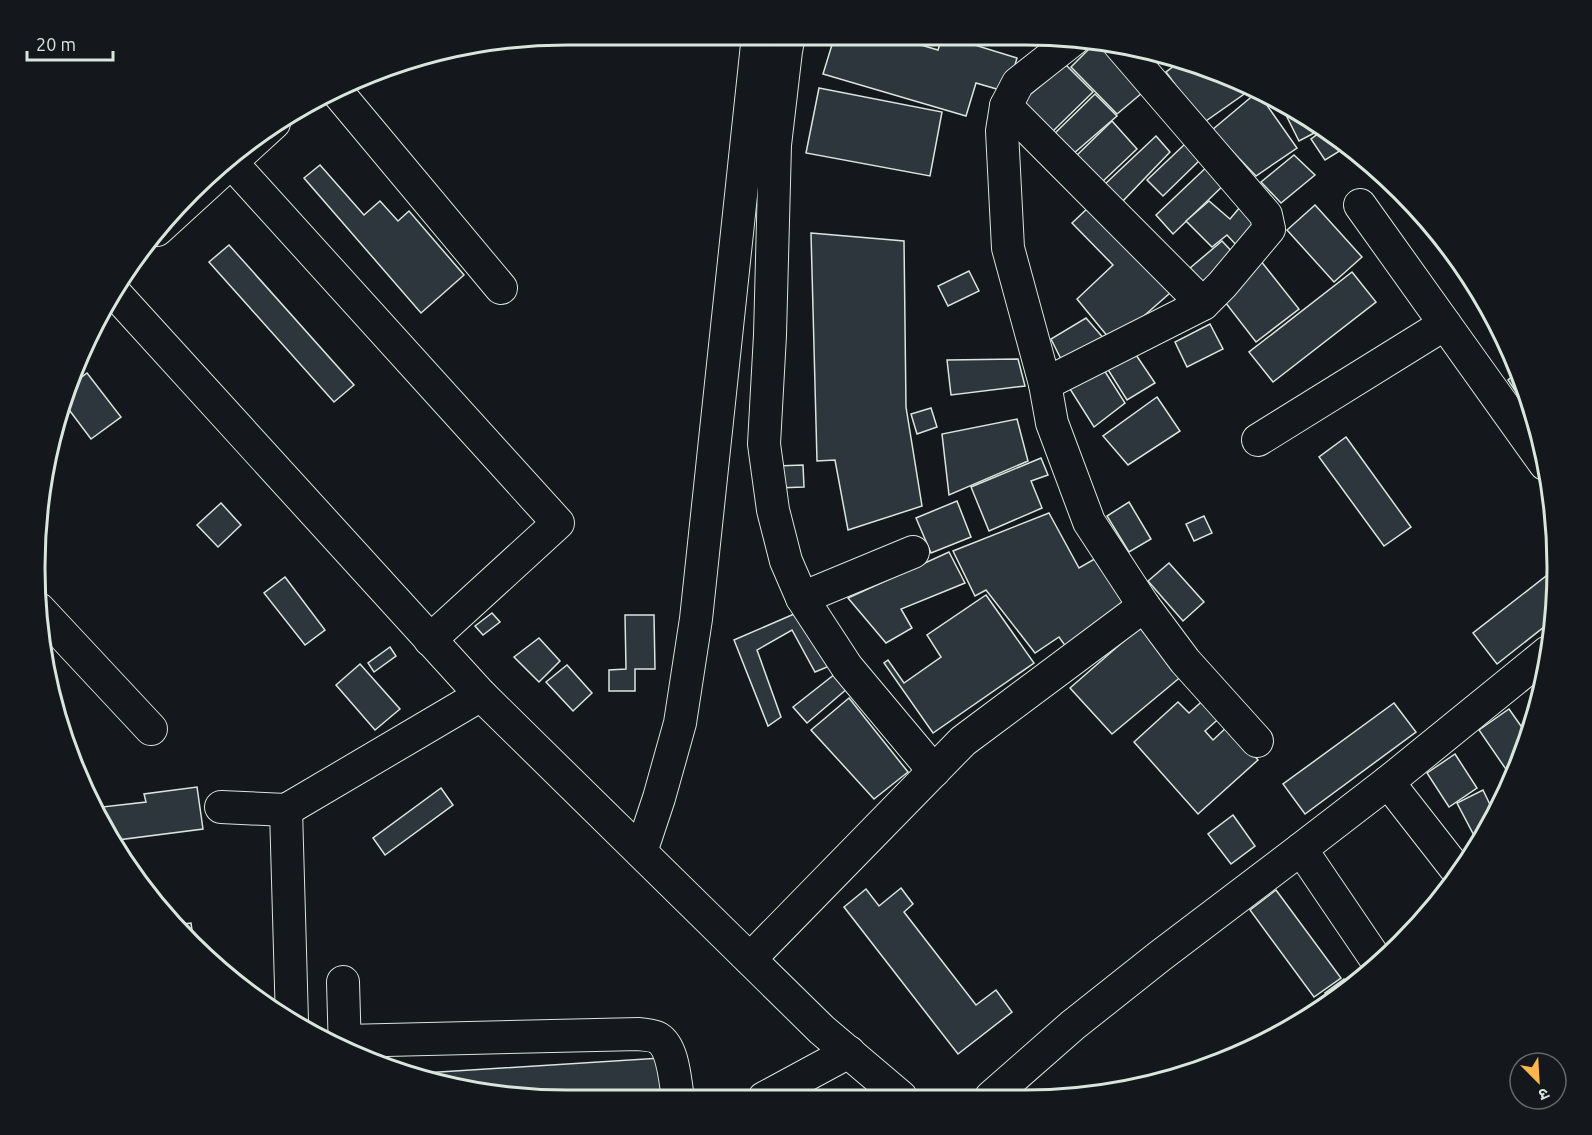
<svg xmlns="http://www.w3.org/2000/svg" width="1592" height="1135" viewBox="0 0 1592 1135" font-family="Ubuntu,'Noto Sans Devanagari',sans-serif">
<rect width="100%" height="100%" fill="#14181c"/>
<!-- building -->
<g fill="#2c363c" stroke="#d8e6dc" stroke-width="1.5">
<path d="M835,35H887L938,50L942,37L965,44V42L1017,58L1007,92L976,83L966,116L823,74Z"/>
<path d="M1096,42H1104L1148,88L1117,114L1071,67Z"/>
<path d="M1178,63L1250,90L1203,123L1166,72Z"/>
<path d="M1066,65L1093,92L1051,133L1021,102Z"/>
<path d="M819,88L942,112L930,176L806,153Z"/>
<path d="M1256,93L1259,94L1297,148L1256,176L1212,130Z"/>
<path d="M1095,94L1117,116L1073,154L1053,135Z"/>
<path d="M1279,101L1291,106L1320,130L1299,141Z"/>
<path d="M1112,121L1137,149L1101,183L1075,157Z"/>
<path d="M1322,131L1343,149L1325,160L1311,139Z"/>
<path d="M1156,136L1170,152L1120,204L1105,184Z"/>
<path d="M1185,144L1200,160L1163,196L1147,180Z"/>
<path d="M1294,155L1315,175L1281,203L1261,182Z"/>
<path d="M1213,161L1230,179L1173,234L1156,215Z"/>
<path d="M320,165L364,215L380,201L398,221L409,211L464,275L421,313L304,178Z"/>
<path d="M1246,200L1265,224L1239,248L1227,235L1212,247L1186,221L1209,201L1230,219Z"/>
<path d="M1315,205L1362,257L1334,282L1287,230Z"/>
<path d="M1089,207L1178,286L1113,343L1077,299L1113,265L1072,223Z"/>
<path d="M811,233L904,241L906,407L922,506L848,530L835,460L817,461Z"/>
<path d="M1222,241L1238,258L1208,287L1190,268Z"/>
<path d="M229,245L354,385L334,402L209,262Z"/>
<path d="M1260,260L1299,309L1256,342L1218,293Z"/>
<path d="M969,271L979,291L948,306L938,286Z"/>
<path d="M1352,272L1376,302L1273,382L1249,352Z"/>
<path d="M1086,318L1106,341L1064,365L1051,339Z"/>
<path d="M1210,324L1223,349L1187,367L1175,342Z"/>
<path d="M1130,346L1155,383L1127,400L1102,360Z"/>
<path d="M1018,359L1025,386L951,395L947,360Z"/>
<path d="M1099,362L1125,403L1094,427L1065,381Z"/>
<path d="M1518,372L1526,389L1518,395L1508,380Z"/>
<path d="M87,373L121,417L91,439L67,407L74,383Z"/>
<path d="M1157,397L1180,431L1128,465L1103,436Z"/>
<path d="M931,408L937,427L917,434L911,414Z"/>
<path d="M1017,419L1028,461L949,495L942,434Z"/>
<path d="M1346,437L1411,527L1384,546L1319,457Z"/>
<path d="M1041,458L1048,475L1031,481L1042,508L989,531L971,487Z"/>
<path d="M803,465L804,487L777,488L776,466Z"/>
<path d="M957,501L971,537L931,553L916,518Z"/>
<path d="M1129,502L1151,539L1129,552L1107,516Z"/>
<path d="M221,503L241,525L218,547L197,525Z"/>
<path d="M1049,513L1079,568L1105,553L1131,598L1069,651L1059,637L1035,653L986,590L975,596L953,551Z"/>
<path d="M1204,516L1212,533L1194,541L1186,524Z"/>
<path d="M949,552L965,583L901,609L912,628L886,643L848,598Z"/>
<path d="M1169,563L1204,602L1183,621L1148,581Z"/>
<path d="M1555,569L1556,603L1554,619L1497,664L1473,633Z"/>
<path d="M285,577L325,630L305,645L264,593Z"/>
<path d="M986,595L1034,663L933,733L884,663L888,660L904,683L941,657L927,635Z"/>
<path d="M801,611L832,665L815,672L792,630L757,650L781,717L768,726L734,640Z"/>
<path d="M492,613L500,622L483,635L475,626Z"/>
<path d="M625,615H654L655,669H635V691H609V670L626,669Z"/>
<path d="M1140,627L1183,675L1112,734L1070,688Z"/>
<path d="M539,638L560,661L539,682L514,657Z"/>
<path d="M390,647L396,656L374,672L368,663Z"/>
<path d="M360,664L400,709L375,730L336,685Z"/>
<path d="M567,665L592,693L573,711L546,682Z"/>
<path d="M835,674L848,688L807,723L793,707Z"/>
<path d="M1208,696L1224,714L1205,731L1213,740L1228,726L1258,760L1198,814L1134,742L1178,702L1189,713Z"/>
<path d="M849,698L908,772L874,799L811,730Z"/>
<path d="M1394,703L1416,732L1305,814L1283,784Z"/>
<path d="M1509,709L1528,736L1512,778L1479,730Z"/>
<path d="M1455,754L1477,788L1449,807L1427,773Z"/>
<path d="M197,787L203,829L118,840L119,847L93,808L146,802L144,794Z"/>
<path d="M441,788L453,805L385,855L373,838Z"/>
<path d="M1483,790L1495,815L1478,843L1457,803Z"/>
<path d="M1233,815L1255,846L1231,864L1208,834Z"/>
<path d="M901,888L913,904L904,912L976,1005L996,990L1012,1012L958,1054L844,907L866,889L879,906Z"/>
<path d="M1276,890L1341,978L1314,997L1250,910Z"/>
<path d="M191,923L194,944L173,925Z"/>
<path d="M1344,979L1349,986L1330,999L1325,993Z"/>
<path d="M661,1058L663,1099H533L430,1082L407,1074Z"/>
</g>
<g fill="none" stroke-linecap="round" stroke-linejoin="round">
<defs>
<g id="minor">
<path d="M789,35L786,51L775,145L770,335L764,444L773,510L786,561L802,598L847,667L934,771"/>
<path d="M1074,39L1018,83L1006,106L1002,131L1008,248L1045,384L1052,423L1089,522L1144,606L1185,661L1257,741"/>
<path d="M339,94L501,288"/>
<path d="M1006,106L1203,304"/>
<path d="M231,162L558,523L430,640"/>
<path d="M1360,205L1545,464"/>
<path d="M157,230L274,123"/>
<path d="M115,293L481,695L822,1030L901,1097"/>
<path d="M1045,384L1203,304L1222,285L1269,229L1266,215L1119,44"/>
<path d="M1258,440L1445,324"/>
<path d="M802,598L913,552"/>
<path d="M39,609L151,729"/>
<path d="M1388,782L1459,873"/>
<path d="M221,807L286,810L481,695"/>
<path d="M286,810L292,1021"/>
<path d="M641,852L659,798L680,723L696,619L758,35"/>
<path d="M750,959L963,741L1144,606"/>
<path d="M1379,964L1301,849L1388,782L1548,652"/>
<path d="M343,982L345,1051"/>
<path d="M345,1041L639,1034C644,1035 653,1035 658,1038C674,1048 675,1082 678,1098"/>
<path d="M991,1097L1073,1025L1160,956L1301,849"/>
<path d="M764,1098L849,1052"/>
</g>
</defs>
<!-- minor casing -->
<use href="#minor" stroke="#d8e6dc" stroke-width="34"/>
<!-- minor -->
<use href="#minor" stroke="#14181c" stroke-width="32"/>
</g>
<!-- crop -->
<path d="M0 0H1592V1135H0ZM567 45H1025A522 522 0 0 1 1547 567V568A522 522 0 0 1 1025 1090H567A522 522 0 0 1 45 568V567A522 522 0 0 1 567 45Z" fill="#14181c" fill-rule="evenodd"/>
<path fill="none" stroke="#d8e6dc" stroke-width="3" d="M567 45H1025A522 522 0 0 1 1547 567V568A522 522 0 0 1 1025 1090H567A522 522 0 0 1 45 568V567A522 522 0 0 1 567 45Z"/>
<!-- north arrow -->
<g transform="translate(1538 1081) rotate(156)"><circle r="28" fill="#14181c" stroke="#626a69" stroke-width="1.5"/>
<path d="M0-4.5L10 22L0 15L-10 22Z" fill="#ffb74d"/>
<text y="-9" font-size="16" font-weight="bold" text-anchor="middle" fill="#d8e6dc">उ</text>
</g>
<!-- scale -->
<path d="M27 51v9h86v-9" fill="none" stroke="#d8e6dc" stroke-width="3"/>
<text x="36" y="51" font-size="18" fill="#d8e6dc" stroke="#14181c" stroke-width="4.5" paint-order="stroke">20 m</text>
</svg>
